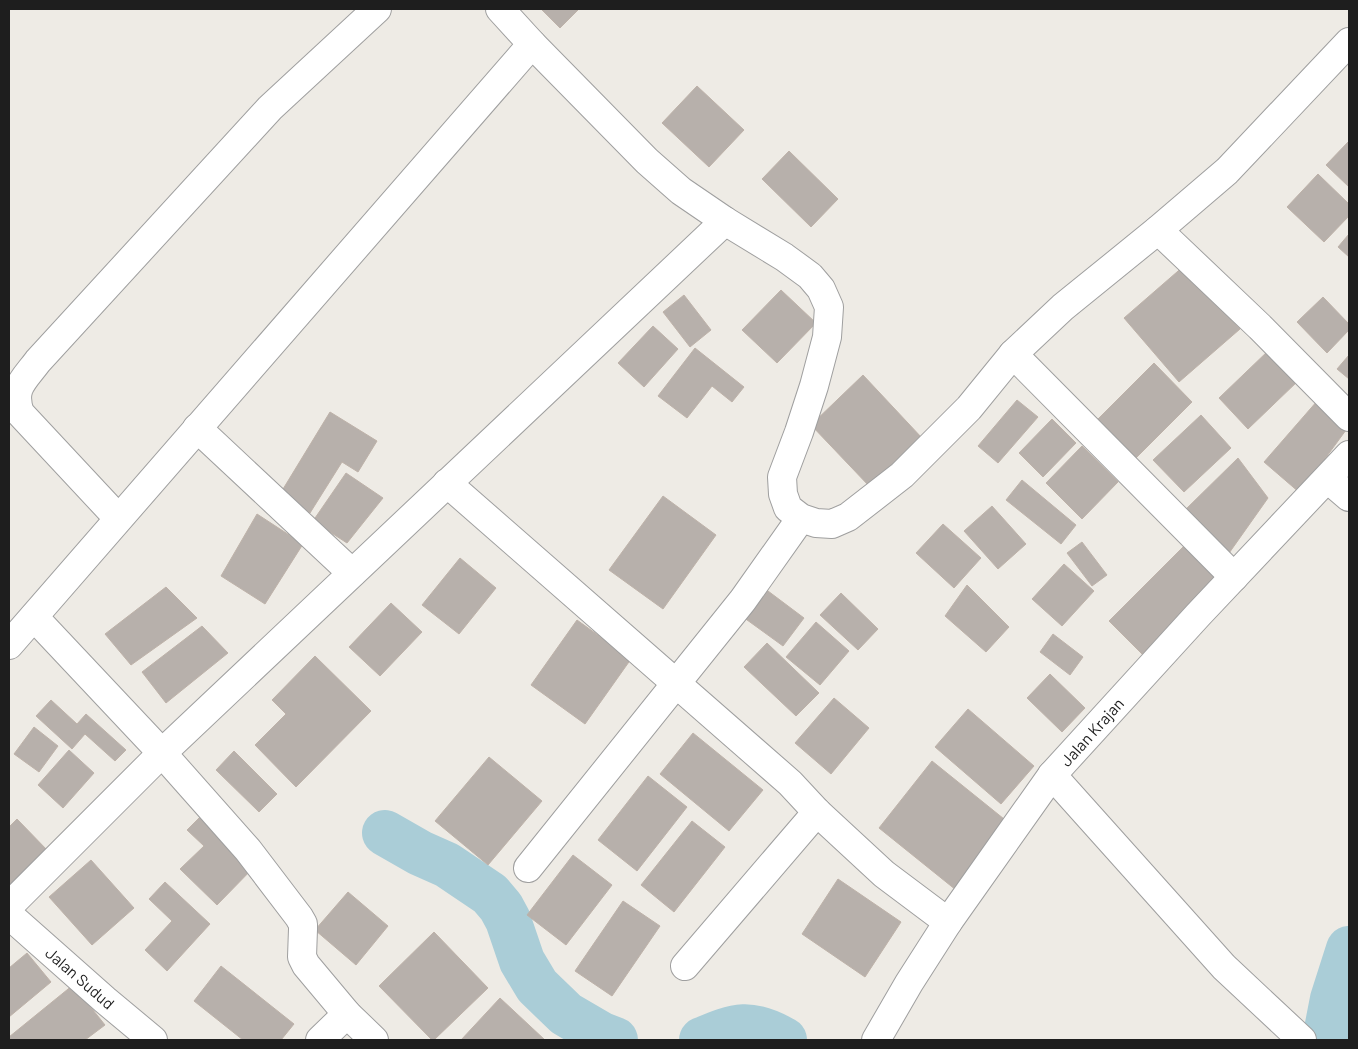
<svg xmlns="http://www.w3.org/2000/svg" width="1358" height="1049" viewBox="0 0 1358 1049" font-family="Barlow,sans-serif">
<rect width="100%" height="100%" fill="#eeebe5"/>
<g fill="none" stroke-linecap="round" stroke-linejoin="round">
<!-- river -->
<g stroke="#aacdd7" stroke-width="46">
<path d="M385,833L420,853L447,865L490,894L501,907L508,920L522,961L537,986L566,1014L602,1035L615,1040"/>
<path d="M702,1040C737,1025 750,1021 784,1040"/>
<path d="M1325,1040L1333,999L1349,949"/>
</g>
</g>
<!-- building -->
<g fill="#b7b0ab" stroke="#beb2a9">
<path d="M541,9H579L560,28Z"/>
<path d="M697,86L744,130L709,167L662,123Z"/>
<path d="M1349,141V187L1326,165Z"/>
<path d="M789,151L838,199L811,227L762,179Z"/>
<path d="M1318,174L1349,204V216L1324,242L1287,207Z"/>
<path d="M1349,234V257L1338,247Z"/>
<path d="M1185,265L1240,329L1179,382L1124,318Z"/>
<path d="M781,290L816,323L777,363L742,330Z"/>
<path d="M684,295L711,330L690,347L663,312Z"/>
<path d="M1323,297L1349,324V330L1327,353L1297,322Z"/>
<path d="M653,326L678,349L644,387L618,363Z"/>
<path d="M695,348L744,387L732,402L712,386L687,418L658,396Z"/>
<path d="M1269,350L1299,380L1248,429L1219,398Z"/>
<path d="M1349,355V379L1337,369Z"/>
<path d="M1154,363L1192,402L1136,458L1098,419Z"/>
<path d="M863,375L922,438L870,487L811,425Z"/>
<path d="M1017,400L1038,417L998,463L978,446Z"/>
<path d="M1318,400L1346,430L1300,493L1264,462Z"/>
<path d="M330,412L377,441L358,472L342,462L310,513L280,494Z"/>
<path d="M1201,415L1231,448L1184,492L1153,460Z"/>
<path d="M1052,419L1076,443L1043,477L1019,453Z"/>
<path d="M1082,446L1118,482L1082,519L1046,483Z"/>
<path d="M1238,458L1268,498L1227,556L1183,512Z"/>
<path d="M346,473L383,498L347,543L313,521Z"/>
<path d="M1022,480L1076,525L1061,544L1006,500Z"/>
<path d="M663,496L716,535L663,609L609,570Z"/>
<path d="M992,506L1026,544L998,569L964,531Z"/>
<path d="M257,514L303,544L265,604L221,576Z"/>
<path d="M943,524L981,558L954,588L916,553Z"/>
<path d="M1082,542L1107,575L1092,586L1067,553Z"/>
<path d="M1186,544L1219,577L1142,654L1109,621Z"/>
<path d="M460,558L496,588L459,634L422,605Z"/>
<path d="M1064,564L1094,591L1062,626L1032,599Z"/>
<path d="M967,585L1009,627L986,652L945,616Z"/>
<path d="M166,587L197,618L131,665L105,634Z"/>
<path d="M764,588L804,618L783,646L743,617Z"/>
<path d="M841,593L878,629L858,650L820,615Z"/>
<path d="M391,603L422,632L380,676L349,647Z"/>
<path d="M577,620L631,659L585,724L531,685Z"/>
<path d="M816,622L849,651L820,685L786,657Z"/>
<path d="M202,626L228,653L166,703L142,672Z"/>
<path d="M1053,634L1083,657L1070,675L1040,652Z"/>
<path d="M767,643L819,693L796,716L744,667Z"/>
<path d="M315,656L371,711L296,787L255,745L286,714L272,700Z"/>
<path d="M1050,674L1085,708L1062,732L1027,698Z"/>
<path d="M834,698L869,728L831,774L795,743Z"/>
<path d="M51,700L77,724L86,714L126,750L115,761L85,734L72,749L36,716Z"/>
<path d="M968,709L1034,766L1001,804L935,747Z"/>
<path d="M34,727L58,746L39,772L14,754Z"/>
<path d="M693,733L763,790L729,831L660,774Z"/>
<path d="M69,750L94,773L63,808L38,785Z"/>
<path d="M234,751L277,794L259,812L216,770Z"/>
<path d="M489,757L542,801L488,865L435,821Z"/>
<path d="M932,761L1009,823L956,890L879,828Z"/>
<path d="M648,776L687,807L637,871L598,840Z"/>
<path d="M204,813L257,864L217,905L180,869L204,846L187,830Z"/>
<path d="M17,819L48,851L10,888L9,887V827Z"/>
<path d="M692,821L725,847L674,912L641,885Z"/>
<path d="M573,855L612,885L566,945L527,915Z"/>
<path d="M91,860L134,908L92,945L49,897Z"/>
<path d="M838,879L901,922L865,977L802,934Z"/>
<path d="M165,882L210,924L167,971L145,950L172,921L149,899Z"/>
<path d="M348,892L388,926L356,965L315,930Z"/>
<path d="M623,901L660,926L612,996L575,971Z"/>
<path d="M434,932L488,988L434,1040H432L379,986Z"/>
<path d="M27,953L51,982L9,1017V968Z"/>
<path d="M221,966L294,1024L281,1040H243L194,1001Z"/>
<path d="M73,985L105,1025L85,1040H9V1037Z"/>
<path d="M500,998L545,1040H461Z"/>
</g>
<g fill="none" stroke-linecap="round" stroke-linejoin="round">
<defs>
<g id="minor">
<path d="M532,44L647,161L681,191L725,221L784,257L810,276L821,289L829,307L827,337L814,386L799,432L782,477L783,494L788,508L801,518L816,523L832,524L848,517L902,475L969,408L1013,354L1063,307L1158,230L1227,171L1349,42"/>
<path d="M1158,230L1260,327L1349,417"/>
<path d="M1013,354L1234,577"/>
<path d="M197,428L352,573"/>
<path d="M1328,479L1349,497"/>
<path d="M447,483L790,783L817,812L884,874L948,922"/>
<path d="M118,518L20,413C11,388 24,380 38,361L270,108L377,9"/>
<path d="M34,617L162,753L248,850L299,917L303,924V929L302,957L306,965L347,1014L374,1040"/>
<path d="M9,645L532,44L500,9"/>
<path d="M1052,775L1224,967L1302,1040"/>
<path d="M528,868L743,600L801,518"/>
<path d="M9,906L162,753L725,221"/>
<path d="M9,915L105,1000L153,1040"/>
<path d="M685,966L817,812"/>
<path d="M320,1040L347,1014"/>
<path d="M876,1040L909,983L948,922L1052,775L1198,615L1349,455"/>
</g>
</defs>
<!-- minor casing -->
<use href="#minor" stroke="#9f9f9f" stroke-width="30"/>
<!-- minor -->
<use href="#minor" stroke="#fff" stroke-width="28"/>
</g>
<g text-anchor="middle" stroke-width="4" stroke-linejoin="round" paint-order="stroke">
<!-- street labels -->
<g font-size="16" fill="#1e1e1e" stroke="#fff">
<text transform="translate(1092 732) rotate(-48)" y="6">Jalan Krajan</text>
<text transform="translate(80 978) rotate(41)" y="6">Jalan Sudud</text>
</g>
</g>
<!-- border -->
<rect width="1358" height="1049" fill="none" stroke="#1e1e1e" stroke-width="20"/>
</svg>
